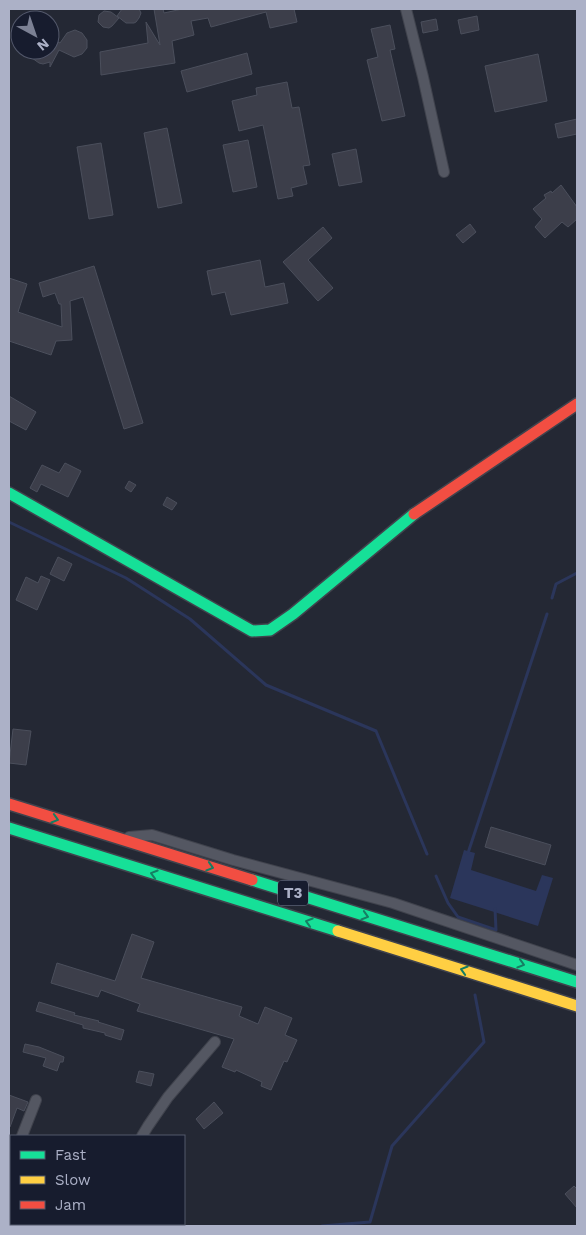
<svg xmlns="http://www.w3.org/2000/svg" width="586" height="1235" viewBox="0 0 586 1235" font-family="'Work Sans',sans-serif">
<rect width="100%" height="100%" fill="#242834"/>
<!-- water -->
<path fill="#2b365b" d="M464,850L475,853L471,870L536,891L542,875L553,878L538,926L450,898Z"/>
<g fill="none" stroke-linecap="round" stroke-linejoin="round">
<!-- stream -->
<g stroke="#2b365b" stroke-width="3">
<path d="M9,522L126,578L190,619L266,685L376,731L427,854"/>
<path d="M552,598L556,584L577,573"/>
<path d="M468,853L547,614"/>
<path d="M436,876L448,903L458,917L496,930L495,909"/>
<path d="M322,1226L370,1222L392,1146L484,1042L475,995"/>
</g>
</g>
<!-- building -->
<g fill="#3c3e4a" stroke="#4b4f5c">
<path d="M122,9H139L141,13L139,18L136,22L134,23H126L117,16Z"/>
<path d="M154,9H163L164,13L182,9H294L297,22L270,28L266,12L211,27L208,18L191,21L194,35L172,41L175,63L101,75L100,52L148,43L146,22L160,45Z"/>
<path d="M104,11L111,12L119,18L112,26L109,28L103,27L98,22L99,15Z"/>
<path d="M477,16L479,30L461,34L458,20Z"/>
<path d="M436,19L438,30L423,33L421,22Z"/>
<path d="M390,25L395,49L390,50L405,116L382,121L367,60L378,57L371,29Z"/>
<path d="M75,30L82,33L87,40V48L82,54L74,57L59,50L50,67V62L43,64L39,63L32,58L29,50H50V38L60,43L67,33Z"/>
<path d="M247,53L252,74L187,92L181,71Z"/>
<path d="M538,54L547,101L495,112L485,66Z"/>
<path d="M287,82L292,108L299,107L310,165L303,166L307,184L291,188L293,196L278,199L263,125L239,131L232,101L257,95L256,88Z"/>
<path d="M577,119V134L558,138L555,124Z"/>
<path d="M167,128L182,203L158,208L144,133Z"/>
<path d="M248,140L257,187L233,192L223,145Z"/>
<path d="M101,143L113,215L89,219L77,147Z"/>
<path d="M356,149L362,182L339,186L332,154Z"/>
<path d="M561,185L577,207V219L568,227L562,222L545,238L535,227L542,219L533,209L546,198L544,195L551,191L552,193Z"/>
<path d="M470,224L476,232L463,243L456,235Z"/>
<path d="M323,227L332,238L308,260L333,288L318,301L283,262Z"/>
<path d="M260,260L265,287L284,283L288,303L231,315L225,292L212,295L207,271Z"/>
<path d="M94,266L143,423L124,429L83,297L70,301L72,340L56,341L51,355L9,341V278L27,284L18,312L62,327L61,304H59L55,293L43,297L39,283Z"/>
<path d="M9,396L36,412L26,430L9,421Z"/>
<path d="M65,463L81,471L68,497L41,484L37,492L30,488L42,465L59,473Z"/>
<path d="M129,481L136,485L131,492L125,488Z"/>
<path d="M167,497L177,503L172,510L163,505Z"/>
<path d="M58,557L72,564L64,581L50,574Z"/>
<path d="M41,576L50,580L37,610L16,600L26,577L38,583Z"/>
<path d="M13,729L31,731L26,765L9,763Z"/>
<path d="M491,827L551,845L545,865L485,847Z"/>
<path d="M132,934L154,942L141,978L242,1007L239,1016L258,1024L265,1007L292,1018L285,1035L297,1040L287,1062L284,1061L271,1090L261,1086L262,1082L236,1070L235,1072L222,1067L234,1039L137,1011L140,1004L101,990L98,997L51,983L57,963L115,981Z"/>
<path d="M39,1002L75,1013L74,1015L99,1021L98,1022L124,1030L121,1040L105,1035V1033L83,1028V1025L36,1011Z"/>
<path d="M25,1044L39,1047L64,1057L63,1062H60L57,1071L43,1066L46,1058L23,1052Z"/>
<path d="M139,1071L154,1074L151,1086L136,1082Z"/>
<path d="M9,1095L28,1102L24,1111L17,1108L10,1127H9Z"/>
<path d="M214,1102L223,1113L204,1129L196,1119Z"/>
<path d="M574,1186L577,1189V1208L565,1194Z"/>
</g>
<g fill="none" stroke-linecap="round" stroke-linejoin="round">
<defs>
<g id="street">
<path d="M406,9L423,77L444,172"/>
<path d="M129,837L152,835L233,860L393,903L577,965"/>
<path d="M22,1136L36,1100"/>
<path d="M142,1136L148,1126L168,1097L215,1042"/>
<path d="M9,1174L11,1166"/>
<path d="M9,1203L11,1204"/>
<path d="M55,1224L57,1226"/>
</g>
<g id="fast">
<path d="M9,493L252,631L270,630L293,614L414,514"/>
<path d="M9,828L338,931"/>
<path d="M252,880L577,982"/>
</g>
<path id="slow" d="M338,931L577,1006"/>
<g id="jam">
<path d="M414,514L577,404"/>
<path d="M9,804L252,880"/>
</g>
</defs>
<!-- street casing -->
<use href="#street" stroke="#40434d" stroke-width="12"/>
<!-- fast casing -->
<use href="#fast" stroke="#40434d" stroke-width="14"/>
<!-- slow casing -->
<use href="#slow" stroke="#40434d" stroke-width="14"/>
<!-- jam casing -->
<use href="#jam" stroke="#40434d" stroke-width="14"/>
<!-- street -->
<use href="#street" stroke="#545762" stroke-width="10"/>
<!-- fast -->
<use href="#fast" stroke="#16e098" stroke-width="11"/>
<!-- slow -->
<use href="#slow" stroke="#ffcf43" stroke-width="11"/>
<!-- jam -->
<use href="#jam" stroke="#f24e42" stroke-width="11"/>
</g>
<!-- one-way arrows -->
<defs><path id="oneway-chevron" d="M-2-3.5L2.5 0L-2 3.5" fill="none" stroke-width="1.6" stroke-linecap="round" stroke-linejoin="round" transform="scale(1.25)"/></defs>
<g stroke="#167e63">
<use href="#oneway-chevron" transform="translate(55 819) rotate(17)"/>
<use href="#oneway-chevron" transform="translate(210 867) rotate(17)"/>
<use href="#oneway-chevron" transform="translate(154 874) rotate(-163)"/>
<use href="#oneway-chevron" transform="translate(365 916) rotate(17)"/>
<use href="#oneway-chevron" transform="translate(309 922) rotate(-163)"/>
<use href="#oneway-chevron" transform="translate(521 964) rotate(17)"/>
<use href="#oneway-chevron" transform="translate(464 970) rotate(-163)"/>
</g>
<g text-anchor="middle" stroke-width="4" stroke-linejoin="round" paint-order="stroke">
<!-- shield labels -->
<rect fill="#171c2e" stroke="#7f8499" stroke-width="1" x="278" y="880.5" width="30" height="25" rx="4"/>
<g font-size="15" font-weight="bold" fill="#acb1c7">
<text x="293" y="898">T3</text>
</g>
</g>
<!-- border -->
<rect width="586" height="1235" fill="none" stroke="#acb1c7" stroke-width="20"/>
<!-- legend -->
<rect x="10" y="1135" width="175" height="90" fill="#171c2e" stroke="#53586b"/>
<rect x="20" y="1151" width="25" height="8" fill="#16e098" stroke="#53586b"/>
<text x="55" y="1160" font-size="15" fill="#acb1c7">Fast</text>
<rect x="20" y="1176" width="25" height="8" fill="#ffcf43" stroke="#53586b"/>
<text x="55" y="1185" font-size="15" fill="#acb1c7">Slow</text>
<rect x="20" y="1201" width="25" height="8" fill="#f24e42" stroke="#53586b"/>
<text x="55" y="1210" font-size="15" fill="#acb1c7">Jam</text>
<!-- north arrow -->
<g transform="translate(35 35) rotate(140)"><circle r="24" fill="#171c2e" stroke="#53586b"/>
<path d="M0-4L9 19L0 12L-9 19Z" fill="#7c8194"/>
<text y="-8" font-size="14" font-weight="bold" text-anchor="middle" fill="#acb1c7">N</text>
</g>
</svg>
